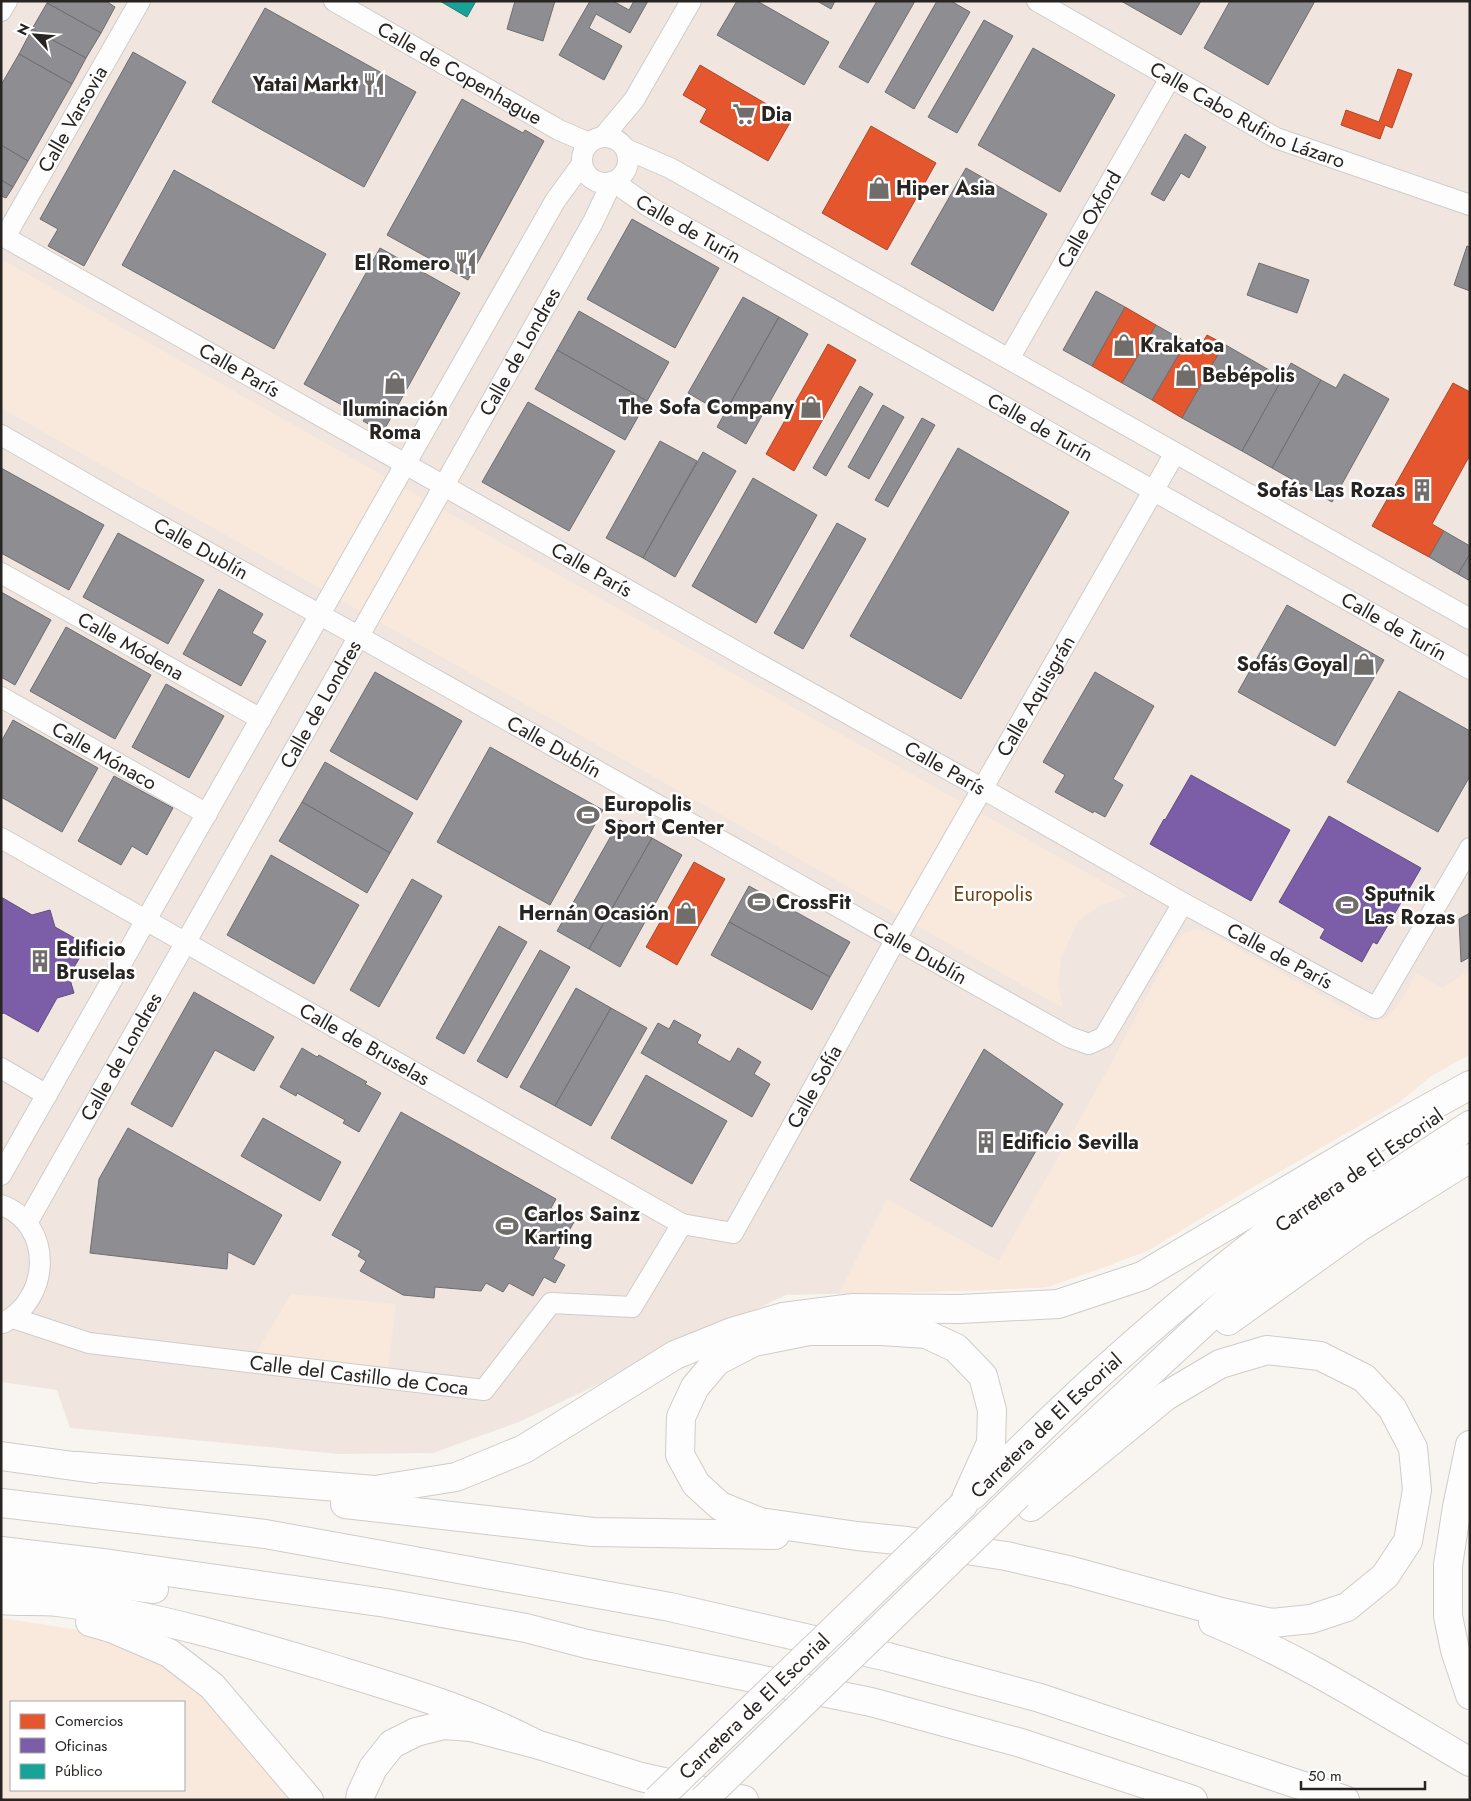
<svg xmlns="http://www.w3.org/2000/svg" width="1471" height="1801" viewBox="0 0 1471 1801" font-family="Jost,sans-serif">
<rect width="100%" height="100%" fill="#f8f4f0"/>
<!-- built -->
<path fill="#f0e6df" d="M1,1H1470V1054L1431,1076L1398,1103L1244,1192L1149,1250L1096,1270L1047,1287L989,1290L786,1295L519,1422L433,1453L339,1454L70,1428L57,1390L1,1382Z"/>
<!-- green -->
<g fill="#f9e9dc" fill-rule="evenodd">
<path d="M1,259L491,537L1128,896L1099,906L1078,921L1061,958L1058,985L1063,1008L1,408Z"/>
<path d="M1198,929L1207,931L1361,1018C1391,1032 1404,994 1416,973L1442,988L1470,970V1054L1431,1076L1398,1103L1244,1192L1149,1250L1096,1270L1047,1287L989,1290L839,1294L887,1199L999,1261L1106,1073L1176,941L1186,932Z"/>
<path d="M291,1294L396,1304L388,1369L254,1356Z"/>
<path d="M1,1618L79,1630L187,1667L309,1800H1ZM11,1702H184V1790H11Z"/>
</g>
<!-- shops -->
<g fill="#e4572e" stroke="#ab482a">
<path d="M700,65L792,119L768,161L700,122L707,109L683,95Z"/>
<path d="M1398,69L1412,74L1392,128L1385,125L1380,139L1341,125L1346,110L1379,122Z"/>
<path d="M871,126L936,163L887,250L822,213Z"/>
<path d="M1125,307L1156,325L1122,383L1092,366Z"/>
<path d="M1207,335L1224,344L1182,418L1152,400L1186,342L1199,349Z"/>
<path d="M828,344L856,360L794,471L766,454Z"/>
<path d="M1453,383L1470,392V455L1432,524L1444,531L1429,557L1372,526Z"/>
<path d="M694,862L725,879L677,965L646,947Z"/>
</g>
<!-- offices -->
<g fill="#7b5ea7" stroke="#624d7f">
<path d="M1191,775L1290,830L1251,901L1150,844L1164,819L1165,820Z"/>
<path d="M1329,816L1421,868L1377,944L1373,942L1362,962L1320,938L1325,929L1279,902Z"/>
<path d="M1,897L32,915L50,910L55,927L87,945L69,976L74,993L57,998L38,1032L4,1013L1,1014Z"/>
</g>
<!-- public -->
<path fill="#17a398" stroke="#1c7d75" d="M440,1H476L467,17Z"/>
<!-- industry -->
<g fill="#8d8d92" stroke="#6e6e70">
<path d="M48,1H106L115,7L101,33L47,3Z"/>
<path d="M515,1H555L543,41L507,29Z"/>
<path d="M590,1H613L629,10L634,1H648L630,33L596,14L589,28L622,46L604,80L559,55Z"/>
<path d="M737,1H757L829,42L804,85L717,35Z"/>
<path d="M817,1H835L831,9Z"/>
<path d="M877,1H915L868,83L839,67Z"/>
<path d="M937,1H951L970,12L914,109L885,92Z"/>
<path d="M1121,1H1201L1181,35Z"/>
<path d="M1230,1H1315L1268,85L1204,48Z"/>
<path d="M47,3L101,33L86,58L32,29Z"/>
<path d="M265,8L416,92L364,187L212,102Z"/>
<path d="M984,20L1013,36L957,133L928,117Z"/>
<path d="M32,29L86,58L72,84L19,54Z"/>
<path d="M1033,48L1115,95L1060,192L978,145Z"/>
<path d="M133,52L186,82L84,266L48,246L58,229L40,219Z"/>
<path d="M19,54L72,84L28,161L1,145V85Z"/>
<path d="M462,99L523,133L525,130L544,141L468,280L387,235Z"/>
<path d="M1185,134L1206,147L1189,178L1181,173L1164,201L1151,194Z"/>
<path d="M1,145L28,161L13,187L1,180Z"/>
<path d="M966,168L1047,214L993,311L911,264Z"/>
<path d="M174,170L326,254L274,349L122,265Z"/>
<path d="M1,180L13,187L6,198L1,196Z"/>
<path d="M632,219L719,268L675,348L587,299Z"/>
<path d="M1467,246L1470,247V291L1454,285Z"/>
<path d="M380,248L460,293L383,432L363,421L365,418L304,384Z"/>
<path d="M1259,263L1309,280L1297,313L1247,295Z"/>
<path d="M1096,291L1125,307L1092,366L1063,350Z"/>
<path d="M743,297L779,317L724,414L688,393Z"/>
<path d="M579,311L669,362L647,401L557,350Z"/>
<path d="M779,317L808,334L746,444L717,427Z"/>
<path d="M1156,325L1186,342L1152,400L1122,383Z"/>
<path d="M1224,344L1283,378L1242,451L1182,418Z"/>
<path d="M557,350L647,401L625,440L535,389Z"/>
<path d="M1291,363L1321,380L1272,468L1242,451Z"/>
<path d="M1344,374L1389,399L1332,502L1272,468L1321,380L1336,388Z"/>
<path d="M860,386L873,394L826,476L813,468Z"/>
<path d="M528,402L615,451L569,531L482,482Z"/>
<path d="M883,405L904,417L869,479L848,467Z"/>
<path d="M922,418L935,425L888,507L875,500Z"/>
<path d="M660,441L697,461L643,558L606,538Z"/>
<path d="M958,448L1069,512L961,699L850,636Z"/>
<path d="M703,452L736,471L675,577L643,558Z"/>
<path d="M1,468L104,525L69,590L1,553Z"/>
<path d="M753,478L817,515L756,623L692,586Z"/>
<path d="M837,523L866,539L803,649L774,633Z"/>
<path d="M1444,531L1470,546V554L1458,574L1429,557Z"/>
<path d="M118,533L204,580L168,644L83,597Z"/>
<path d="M1470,554V581L1458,574Z"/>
<path d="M219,589L263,614L252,633L266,641L241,686L183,654Z"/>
<path d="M1,592L51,620L15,685L1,677Z"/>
<path d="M1287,605L1384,660L1335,746L1238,692Z"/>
<path d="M66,627L151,675L115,739L30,691Z"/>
<path d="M375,672L462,721L417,800L330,751Z"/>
<path d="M1095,672L1154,706L1113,779L1123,785L1105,817L1094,811L1093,813L1055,792L1065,775L1043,762Z"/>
<path d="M166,684L224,716L189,778L132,747Z"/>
<path d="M1399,691L1470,731V776L1438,832L1347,782Z"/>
<path d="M13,720L98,768L62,832L1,797V742Z"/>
<path d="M490,747L603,810L550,905L437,842Z"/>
<path d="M325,762L413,813L390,853L302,802Z"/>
<path d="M114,776L173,808L147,855L132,846L121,865L78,841Z"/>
<path d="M302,802L390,853L367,893L279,841Z"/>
<path d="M620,820L652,838L589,949L557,931Z"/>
<path d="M652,838L682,855L620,967L589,949Z"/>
<path d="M271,855L359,905L314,984L227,935Z"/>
<path d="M412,879L442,896L379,1007L350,990Z"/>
<path d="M749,886L850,942L830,977L729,922Z"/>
<path d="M1470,913V957L1461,962L1459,919Z"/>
<path d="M729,922L830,977L812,1010L711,955Z"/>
<path d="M499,926L527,942L464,1054L436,1038Z"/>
<path d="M540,950L570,967L507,1078L477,1061Z"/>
<path d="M576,988L611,1008L555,1106L520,1087Z"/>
<path d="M194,992L274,1037L254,1071L215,1050L172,1127L131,1104Z"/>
<path d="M611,1008L647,1028L591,1126L555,1106Z"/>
<path d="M674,1020L701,1035L697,1043L730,1062L738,1048L761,1062L754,1074L770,1084L752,1117L641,1053L658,1023L669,1029Z"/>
<path d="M302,1048L317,1057L319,1055L367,1082L365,1084L381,1093L359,1132L343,1123L345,1120L297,1093L296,1096L280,1087Z"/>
<path d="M984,1049L1063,1104L992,1227L910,1180Z"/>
<path d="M646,1075L727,1121L692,1184L611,1138Z"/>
<path d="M401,1112L556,1199L551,1208L574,1222L553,1259L565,1265L555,1283L544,1277L533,1296L509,1283L503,1292L486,1283L481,1291L435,1287L434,1298L403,1295L360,1271L366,1261L358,1256L361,1251L332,1235Z"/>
<path d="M263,1118L341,1162L320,1201L241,1156Z"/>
<path d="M128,1128L282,1215L254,1265L228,1252L227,1269L90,1253L99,1179Z"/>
</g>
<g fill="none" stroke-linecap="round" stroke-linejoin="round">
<defs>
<g id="minor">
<path id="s1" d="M334,1L559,130L589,143"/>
<path id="s2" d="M1037,1L1276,138L1470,205"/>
<path d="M1,11L7,1"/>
<circle cx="605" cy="160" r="23"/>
<path d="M603,137L634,100L691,1"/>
<path d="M626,149L670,168L1470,619"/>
<path id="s3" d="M614,182L648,206L1470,669"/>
<path id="s4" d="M1,235L746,657L983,789L1183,903L1376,1008L1470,848"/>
<path id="s5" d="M5,237L140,1"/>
<path id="s6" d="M1009,359L1170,78"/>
<path id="s7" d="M1,435L123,505L358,636L1069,1037L1089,1044L1104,1037L1183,903"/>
<path id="s8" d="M1,573L261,719"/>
<path id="s9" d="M1,697L207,814"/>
<path id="s10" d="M1,838L682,1224L733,1233L896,939L1175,453"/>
<path d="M1,1068L47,1095"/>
<path d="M1,1175L555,201L582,164"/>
<path d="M1,1205C54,1224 51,1299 3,1323"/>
<path id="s11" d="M27,1223L593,222L612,182"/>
<path id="s12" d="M13,1318L89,1343L484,1390L551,1303L632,1307L682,1224"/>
</g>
<g id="highway">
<path d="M1228,1321L1358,1228L1470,1158"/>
<path d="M1470,1445L1457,1507L1448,1565V1616L1455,1650L1470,1695"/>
<path d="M1,1456L95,1469"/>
<path d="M77,1466L375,1490L456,1477L524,1449L675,1355L732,1332L783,1317L853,1308L959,1309L1058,1304L1142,1276L1398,1125L1470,1085"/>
<path id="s13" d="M973,1495C1016,1454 1059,1410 1104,1370C1184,1298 1269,1228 1359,1168"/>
<path d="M1018,1495L1243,1286L1336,1213L1470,1125"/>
<path d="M1,1503L265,1534L670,1607L888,1657L1040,1698L1345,1800"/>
<path d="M345,1504L593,1532L775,1535"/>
<path d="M963,1505L991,1443L992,1410L983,1376L956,1348L926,1334L881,1331H809L754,1342L717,1361L695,1387L681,1417L680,1455L696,1484L720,1506L760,1522L857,1536L907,1541L1006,1556L1072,1571L1221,1612L1272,1623L1311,1619L1347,1607L1385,1576L1408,1541L1417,1490L1413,1448L1392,1408L1364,1378L1320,1356L1267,1350L1220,1364L1166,1396L1031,1507"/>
<path d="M1,1551L111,1564L386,1603L526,1628L587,1644L871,1702L1021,1743L1193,1800"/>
<path d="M1,1575L107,1583L154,1589"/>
<path d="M1,1600C20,1602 39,1600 58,1602C150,1614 245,1642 334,1669C403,1690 471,1710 536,1744"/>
<path d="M90,1622L111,1628L169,1653L212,1686L309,1800"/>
<path d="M1213,1622C1303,1659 1386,1713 1470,1762"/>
<path d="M360,1800L361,1794L373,1768L392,1744L416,1732L444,1725L471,1727L536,1744L641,1777L744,1800"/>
</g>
</defs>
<!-- minor casing -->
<use href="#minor" stroke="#cfccc9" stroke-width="22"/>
<!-- highway casing -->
<use href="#highway" stroke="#cfccc9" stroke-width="30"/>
<!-- minor -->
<use href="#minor" stroke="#fefdfd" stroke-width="20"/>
<!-- highway -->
<use href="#highway" stroke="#fefdfd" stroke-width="28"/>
<defs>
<g id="highway-bridge">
<path id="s14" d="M657,1800L963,1505"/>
<path d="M703,1800L1018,1495"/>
</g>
</defs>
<!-- highway-bridge casing -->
<use href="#highway-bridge" stroke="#cfccc9" stroke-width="30" stroke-linecap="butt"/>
<!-- highway-bridge -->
<use href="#highway-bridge" stroke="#fefdfd" stroke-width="28"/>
</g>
<!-- icons -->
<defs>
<symbol id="restaurant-bare" viewBox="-9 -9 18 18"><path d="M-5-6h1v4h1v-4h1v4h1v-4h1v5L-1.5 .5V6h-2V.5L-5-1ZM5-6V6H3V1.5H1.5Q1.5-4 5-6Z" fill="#706d6a" stroke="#fff" stroke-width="2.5" paint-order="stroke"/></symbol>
<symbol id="supermarket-bare" viewBox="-9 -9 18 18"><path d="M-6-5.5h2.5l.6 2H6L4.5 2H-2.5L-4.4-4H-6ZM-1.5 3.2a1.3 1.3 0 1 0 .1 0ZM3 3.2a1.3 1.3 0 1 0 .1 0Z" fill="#706d6a" stroke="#fff" stroke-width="2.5" paint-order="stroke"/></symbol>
<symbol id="shop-bare" viewBox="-9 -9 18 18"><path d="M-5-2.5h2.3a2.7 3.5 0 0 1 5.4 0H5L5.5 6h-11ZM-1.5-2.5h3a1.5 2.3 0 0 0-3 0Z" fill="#706d6a" stroke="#fff" stroke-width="2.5" paint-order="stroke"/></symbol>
<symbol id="building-bare" viewBox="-9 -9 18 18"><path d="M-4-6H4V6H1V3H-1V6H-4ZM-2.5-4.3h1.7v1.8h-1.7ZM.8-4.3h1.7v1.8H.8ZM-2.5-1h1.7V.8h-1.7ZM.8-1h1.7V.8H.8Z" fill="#706d6a" stroke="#fff" stroke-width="2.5" paint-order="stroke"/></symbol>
<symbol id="stadium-bare" viewBox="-9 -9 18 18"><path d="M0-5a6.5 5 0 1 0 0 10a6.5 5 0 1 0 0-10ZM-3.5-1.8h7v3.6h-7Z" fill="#706d6a" stroke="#fff" stroke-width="2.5" paint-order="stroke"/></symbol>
</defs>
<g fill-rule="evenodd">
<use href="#restaurant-bare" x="358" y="68" width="32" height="32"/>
<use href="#supermarket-bare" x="728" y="98" width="32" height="32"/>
<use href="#shop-bare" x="863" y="172" width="32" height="32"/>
<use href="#restaurant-bare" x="450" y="247" width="32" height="32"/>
<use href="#shop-bare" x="1108" y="329" width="32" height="32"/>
<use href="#shop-bare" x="1170" y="359" width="32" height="32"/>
<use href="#shop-bare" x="379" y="367" width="32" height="32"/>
<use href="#shop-bare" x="795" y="391" width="32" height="32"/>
<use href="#building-bare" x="1406" y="474" width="32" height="32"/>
<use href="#shop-bare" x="1348" y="648" width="32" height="32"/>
<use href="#stadium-bare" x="572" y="799" width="32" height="32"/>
<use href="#stadium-bare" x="743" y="886" width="32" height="32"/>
<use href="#stadium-bare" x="1331" y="889" width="32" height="32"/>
<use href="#shop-bare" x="670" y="897" width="32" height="32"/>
<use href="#building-bare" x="24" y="945" width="32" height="32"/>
<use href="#building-bare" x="970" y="1126" width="32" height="32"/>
<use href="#stadium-bare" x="491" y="1210" width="32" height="32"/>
</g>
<g text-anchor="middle" stroke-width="5" stroke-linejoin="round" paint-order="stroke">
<!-- street labels -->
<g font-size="20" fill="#272422" stroke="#fff">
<text dy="7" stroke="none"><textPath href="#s1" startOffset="145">Calle de Copenhague</textPath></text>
<text dy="7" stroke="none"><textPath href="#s2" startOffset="240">Calle Cabo Rufino Lázaro</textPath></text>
<text dy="7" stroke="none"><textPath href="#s5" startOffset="136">Calle Varsovia</textPath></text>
<text dy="7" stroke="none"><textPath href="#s6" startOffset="161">Calle Oxford</textPath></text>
<text dy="7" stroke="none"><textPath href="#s3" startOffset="88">Calle de Turín</textPath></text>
<text dy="7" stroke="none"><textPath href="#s11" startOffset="1001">Calle de Londres</textPath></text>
<text dy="7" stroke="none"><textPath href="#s4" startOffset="274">Calle París</textPath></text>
<text dy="7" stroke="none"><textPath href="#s3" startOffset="492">Calle de Turín</textPath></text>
<text dy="7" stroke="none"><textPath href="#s7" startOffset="230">Calle Dublín</textPath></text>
<text dy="7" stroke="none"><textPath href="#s4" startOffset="679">Calle París</textPath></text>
<text dy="7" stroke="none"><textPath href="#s3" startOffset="898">Calle de Turín</textPath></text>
<text dy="7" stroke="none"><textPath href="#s8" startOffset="149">Calle Módena</textPath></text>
<text dy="7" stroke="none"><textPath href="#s10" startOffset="1451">Calle Aquisgrán</textPath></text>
<text dy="7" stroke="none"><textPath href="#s11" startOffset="596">Calle de Londres</textPath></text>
<text dy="7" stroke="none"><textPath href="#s7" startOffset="635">Calle Dublín</textPath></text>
<text dy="7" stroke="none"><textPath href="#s9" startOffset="119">Calle Mónaco</textPath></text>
<text dy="7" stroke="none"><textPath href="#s4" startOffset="1084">Calle París</textPath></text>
<text dy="7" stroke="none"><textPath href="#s7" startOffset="1055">Calle Dublín</textPath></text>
<text dy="7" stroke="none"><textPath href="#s4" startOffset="1468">Calle de París</textPath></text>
<text dy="7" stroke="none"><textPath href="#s10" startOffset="418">Calle de Bruselas</textPath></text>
<text dy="7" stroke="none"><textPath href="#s11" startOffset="191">Calle de Londres</textPath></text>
<text dy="7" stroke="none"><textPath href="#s10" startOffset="1002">Calle Sofía</textPath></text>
<text transform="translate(1359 1170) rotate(-35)" y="7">Carretera de El Escorial</text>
<text dy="7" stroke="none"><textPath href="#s12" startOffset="352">Calle del Castillo de Coca</textPath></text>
<text dy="7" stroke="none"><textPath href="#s13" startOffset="101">Carretera de El Escorial</textPath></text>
<text dy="7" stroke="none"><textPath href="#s14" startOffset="135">Carretera de El Escorial</textPath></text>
</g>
<!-- poi labels -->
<g font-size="20" font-weight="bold" fill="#272422" stroke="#fff" text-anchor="start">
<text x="358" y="91" text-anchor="end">Yatai Markt</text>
<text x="761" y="121">Dia</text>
<text x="896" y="195">Hiper Asia</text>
<text x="450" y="270" text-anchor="end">El Romero</text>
<text x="1140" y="352">Krakatoa</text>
<text x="1202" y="382">Bebépolis</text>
<text x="794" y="414" text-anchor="end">The Sofa Company</text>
<text x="395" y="416" text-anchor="middle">Iluminación<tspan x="395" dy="23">Roma</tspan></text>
<text x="1405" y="497" text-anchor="end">Sofás Las Rozas</text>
<text x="1348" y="671" text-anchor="end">Sofás Goyal</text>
<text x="604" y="811">Europolis<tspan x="604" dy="23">Sport Center</tspan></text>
<text x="1364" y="901">Sputnik<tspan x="1364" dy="23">Las Rozas</tspan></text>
<text x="776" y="909">CrossFit</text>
<text x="669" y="920" text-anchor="end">Hernán Ocasión</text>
<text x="56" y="956">Edificio<tspan x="56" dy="23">Bruselas</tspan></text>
<text x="1002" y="1149">Edificio Sevilla</text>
<text x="524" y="1221">Carlos Sainz<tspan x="524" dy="23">Karting</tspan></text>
</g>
<!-- park labels -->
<g font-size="20" fill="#704111" stroke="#fff">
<text x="993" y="901">Europolis</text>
</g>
</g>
<!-- border -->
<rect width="1471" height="1801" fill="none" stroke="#272422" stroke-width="5"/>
<!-- legend -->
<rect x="10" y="1701" width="175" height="90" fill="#ffffff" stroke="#a9a7a7"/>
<rect x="20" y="1714" width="25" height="15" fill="#e4572e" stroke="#a9a7a7"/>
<text x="55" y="1726" font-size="15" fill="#272422">Comercios</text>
<rect x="20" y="1738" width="25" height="15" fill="#7b5ea7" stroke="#a9a7a7"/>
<text x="55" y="1751" font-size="15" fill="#272422">Oficinas</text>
<rect x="20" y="1764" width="25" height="15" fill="#17a398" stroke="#a9a7a7"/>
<text x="55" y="1776" font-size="15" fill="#272422">Público</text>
<!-- north arrow -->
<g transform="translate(35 35) rotate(296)" stroke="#ffffff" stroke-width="4" paint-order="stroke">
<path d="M0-4L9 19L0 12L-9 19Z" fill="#272422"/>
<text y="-8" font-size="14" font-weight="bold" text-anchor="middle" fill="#272422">N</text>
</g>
<!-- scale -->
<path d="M1301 1781v8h124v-8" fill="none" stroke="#272422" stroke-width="2.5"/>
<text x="1308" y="1781" font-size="15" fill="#272422" stroke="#ffffff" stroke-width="4" paint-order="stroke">50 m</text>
</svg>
